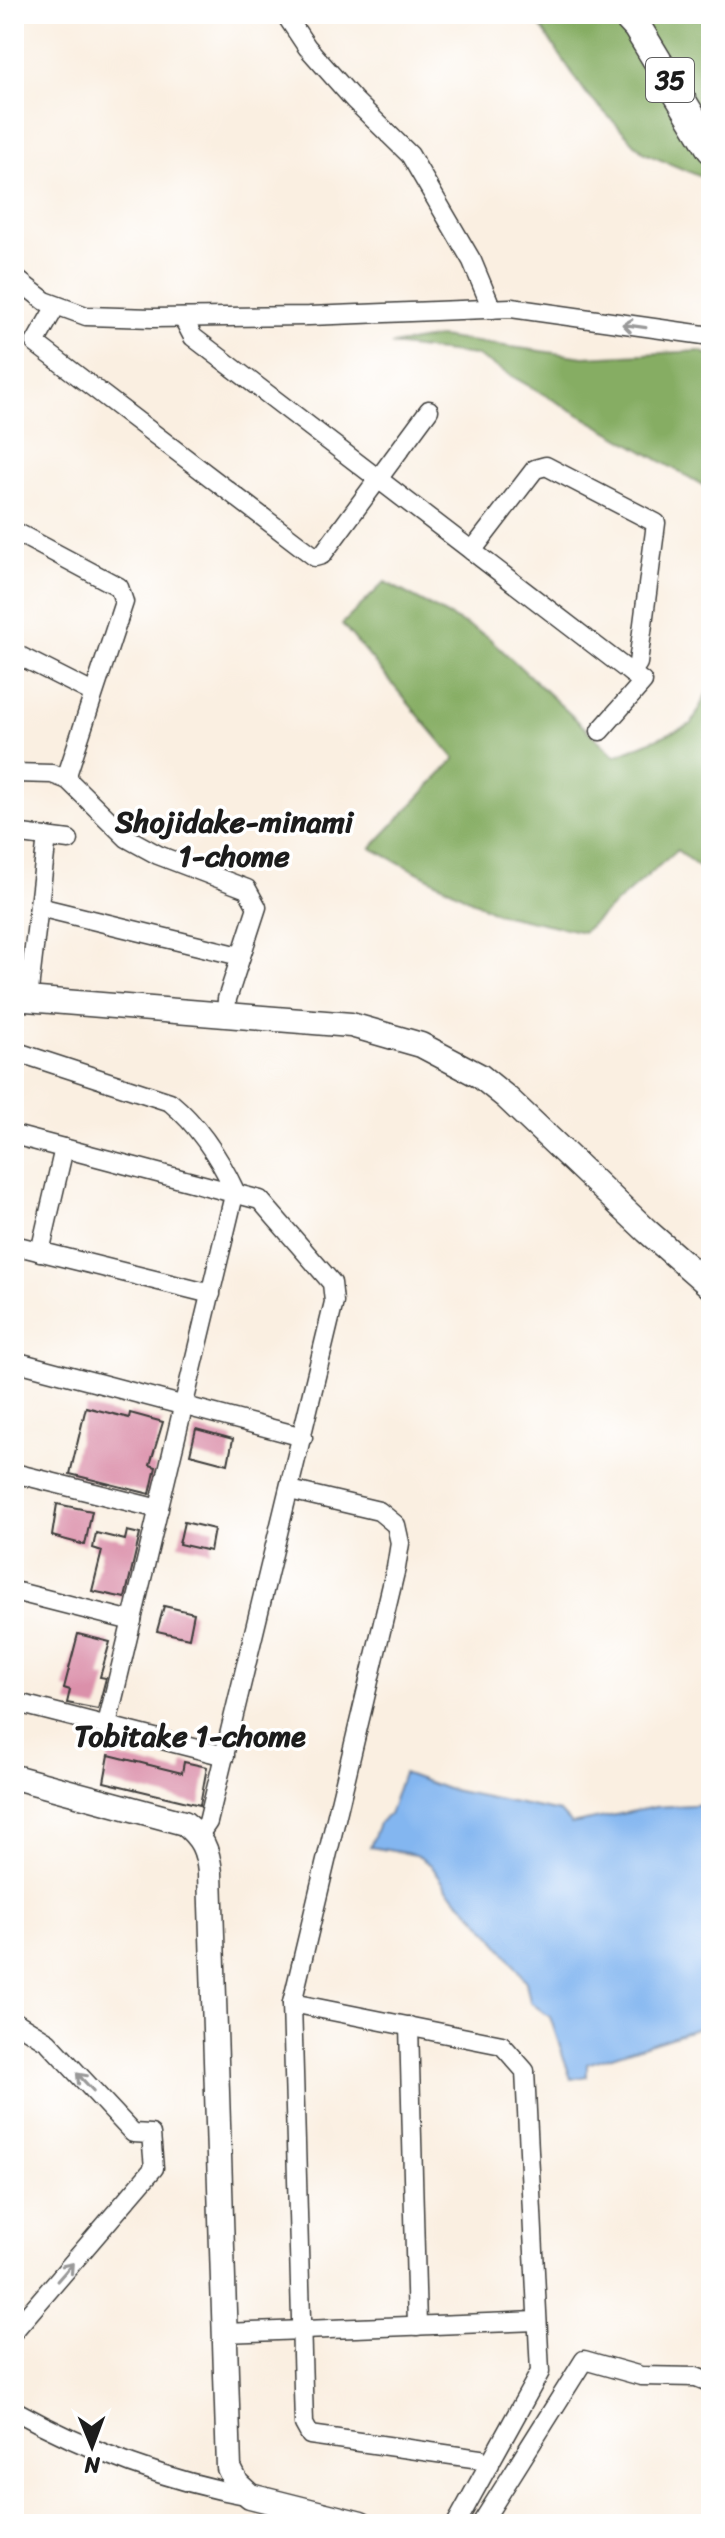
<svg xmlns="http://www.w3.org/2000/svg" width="725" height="2538" viewBox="0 0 725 2538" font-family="Sriracha,sans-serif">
<rect width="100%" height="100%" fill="#fff"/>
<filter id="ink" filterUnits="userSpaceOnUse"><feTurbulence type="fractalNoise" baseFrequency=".0125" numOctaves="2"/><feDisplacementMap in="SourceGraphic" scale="16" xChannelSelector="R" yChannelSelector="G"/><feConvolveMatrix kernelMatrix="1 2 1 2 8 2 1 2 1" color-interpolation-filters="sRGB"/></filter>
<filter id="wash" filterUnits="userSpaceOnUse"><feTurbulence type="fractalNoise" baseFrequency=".006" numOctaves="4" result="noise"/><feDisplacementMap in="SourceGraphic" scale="32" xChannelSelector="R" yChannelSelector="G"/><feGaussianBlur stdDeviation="1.8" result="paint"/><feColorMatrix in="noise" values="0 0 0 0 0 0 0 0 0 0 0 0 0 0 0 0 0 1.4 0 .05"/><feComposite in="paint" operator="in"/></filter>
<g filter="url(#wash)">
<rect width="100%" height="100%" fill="#faefe1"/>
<!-- forest -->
<g fill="#86ad63" stroke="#516440" stroke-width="2">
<path d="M532,14H700L711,36V181L644,153L586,93Z"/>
<path d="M439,337L584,357L700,351L711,356V515L704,486L475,355L391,345Z"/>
<path d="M385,582L487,636L615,756L692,724L711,684V877L677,850L583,932L496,913L371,848L455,759L342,624Z"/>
</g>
<!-- water -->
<path fill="#83b6f0" stroke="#506986" stroke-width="2" d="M403,1773L447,1789L560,1812L571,1824L655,1807L711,1804V2024L587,2064V2076L571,2079L550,2017L530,2002L526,1982L508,1956L477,1918L448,1890L431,1865L416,1855L370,1847L379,1823L389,1815Z"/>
<g id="blocks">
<!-- building -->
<g fill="#db90aa">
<path d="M86,1407L129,1418L130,1413L163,1422L150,1465L156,1467L150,1494L70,1474Z"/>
<path d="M196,1429L233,1439L228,1464L190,1454Z"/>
<path d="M57,1504L92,1511L85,1545L52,1536Z"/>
<path d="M184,1522L214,1529L210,1551L179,1544Z"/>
<path d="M127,1531L140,1534L125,1598L92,1591L102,1551L93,1548L96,1533L125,1540Z"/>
<path d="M164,1606L194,1613L189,1638L157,1631Z"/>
<path d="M78,1634L110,1642L100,1677L106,1678L98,1709L67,1703L70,1690L64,1688Z"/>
<path d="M109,1755L182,1773L184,1762L207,1767L200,1805L104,1782Z"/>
</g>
</g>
</g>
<g filter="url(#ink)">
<use href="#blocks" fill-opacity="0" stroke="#3d3c3a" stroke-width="2"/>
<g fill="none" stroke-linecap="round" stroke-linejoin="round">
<defs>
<g id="street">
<path d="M285,14L307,47L354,100L410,155L472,261L492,309"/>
<path d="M14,277L45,301L86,316L153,318L309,316L511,308L711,336"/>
<path d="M56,306L35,343L315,557L322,555L429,410"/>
<path d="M183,318L193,337L643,682L600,731"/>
<path d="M14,531L119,587L124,602L68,772V780L127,838L158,855L247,889L257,907L227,999L226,1016"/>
<path d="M472,551L535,469L546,466L656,523L638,663L631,673"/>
<path d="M14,653L93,693"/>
<path d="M14,773L52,774L68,780"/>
<path d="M14,833L69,840"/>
<path d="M39,907L240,956"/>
<path d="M28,999L47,837"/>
<path d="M14,1051L170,1102C199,1126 219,1157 235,1191L107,1724"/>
<path d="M14,1135L260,1200L332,1283L334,1302L208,1822L199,1835"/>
<path d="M14,1245L211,1294"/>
<path d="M40,1252L64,1148"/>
<path d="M14,1361L303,1437"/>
<path d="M14,1473L159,1509"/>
<path d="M290,1490L379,1511L396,1525L400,1543L396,1568L292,2003L304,2424L310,2435L480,2459L490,2464"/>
<path d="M14,1591L132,1621"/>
<path d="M14,1702L225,1756"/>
<path d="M292,2003L502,2045L525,2071L540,2372L456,2524"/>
<path d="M14,2021L48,2042L133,2133L151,2134L154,2168L14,2331"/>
<path d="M409,2026L417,2326"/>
<path d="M223,2333L537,2321"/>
<path d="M14,2410C88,2451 167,2481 250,2496"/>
<path d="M481,2524L584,2360L641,2376L696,2377L711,2383"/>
</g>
<g id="secondary">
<path d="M14,998L351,1025L421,1045L480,1076L506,1097L647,1231L711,1287"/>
<path d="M14,1777L184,1823C202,1837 208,1850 210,1873L229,2468L237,2484L250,2496L361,2524"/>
</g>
<path id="primary" d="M625,14L637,27L711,149"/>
</defs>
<!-- street casing -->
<use href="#street" stroke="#3d3c3a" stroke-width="21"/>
<!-- secondary casing -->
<use href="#secondary" stroke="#3d3c3a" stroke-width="27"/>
<!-- primary casing -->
<use href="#primary" stroke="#3d3c3a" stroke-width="31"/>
<!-- street -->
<use href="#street" stroke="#fff" stroke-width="18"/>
<!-- secondary -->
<use href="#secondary" stroke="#fff" stroke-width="24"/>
<!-- primary -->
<use href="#primary" stroke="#fff" stroke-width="28"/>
</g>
<!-- one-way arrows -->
<defs><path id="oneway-shaft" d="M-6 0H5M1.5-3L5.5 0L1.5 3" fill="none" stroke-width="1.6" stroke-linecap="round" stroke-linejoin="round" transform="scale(2)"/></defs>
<g stroke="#999">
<use href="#oneway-shaft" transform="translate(634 326) rotate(-172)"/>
<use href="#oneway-shaft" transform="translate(85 2082) rotate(-133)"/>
<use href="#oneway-shaft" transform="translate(65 2272) rotate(-49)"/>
</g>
</g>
<g text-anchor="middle" stroke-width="7" stroke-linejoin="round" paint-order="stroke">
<!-- shield labels -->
<rect fill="#fff" stroke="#606060" stroke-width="2" x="646" y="58" width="48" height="44" rx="6"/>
<g font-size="26" font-weight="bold" fill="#1c1c1c">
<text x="670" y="89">35</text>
</g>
<!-- neighbourhood labels -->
<g font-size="30" font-weight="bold" fill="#1c1c1c" stroke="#fff">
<text x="234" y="832">Shojidake-minami<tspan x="234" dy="34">1-chome</tspan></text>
<text x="190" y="1746">Tobitake 1-chome</text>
</g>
</g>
<!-- margin -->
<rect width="725" height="2538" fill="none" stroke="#fff" stroke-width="48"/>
<!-- north arrow -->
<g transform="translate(92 2446) rotate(179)" stroke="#ffffff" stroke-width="6" paint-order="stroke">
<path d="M0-6L14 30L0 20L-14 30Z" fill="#1c1c1c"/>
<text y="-12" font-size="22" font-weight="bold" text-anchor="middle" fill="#1c1c1c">N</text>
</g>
</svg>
